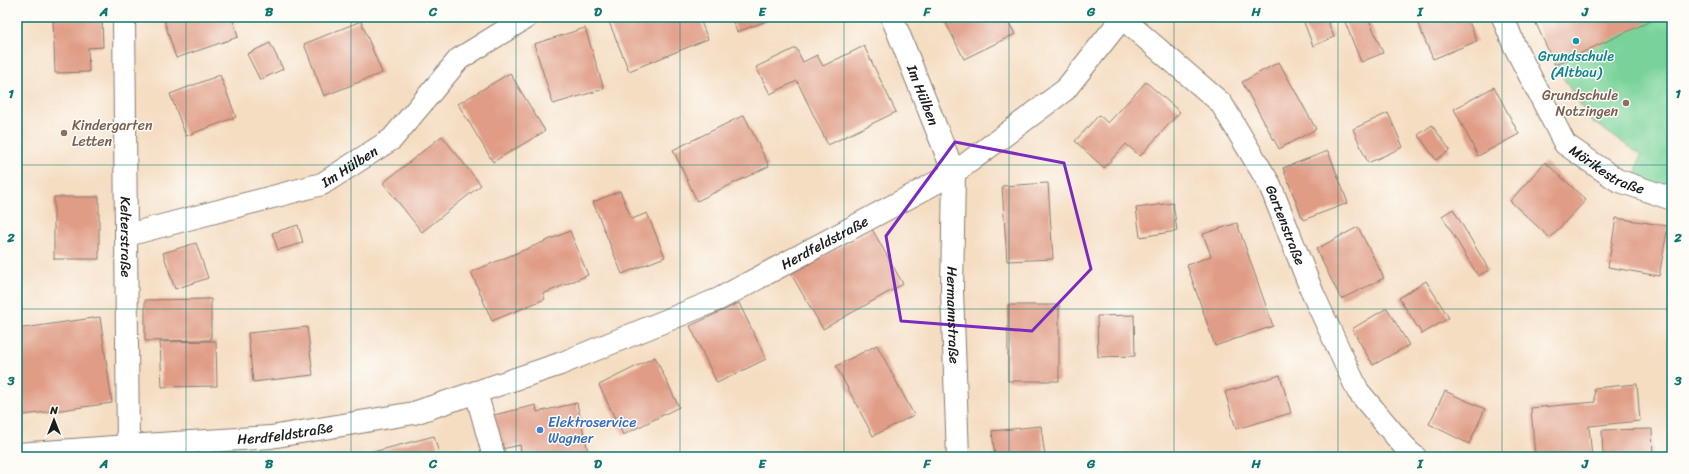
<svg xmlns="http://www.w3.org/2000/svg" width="1689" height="474" viewBox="0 0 1689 474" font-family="Sriracha,sans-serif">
<rect width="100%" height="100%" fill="#fdfcf7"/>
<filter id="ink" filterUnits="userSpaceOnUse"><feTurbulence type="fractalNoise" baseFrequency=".025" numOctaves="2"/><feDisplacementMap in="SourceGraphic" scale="8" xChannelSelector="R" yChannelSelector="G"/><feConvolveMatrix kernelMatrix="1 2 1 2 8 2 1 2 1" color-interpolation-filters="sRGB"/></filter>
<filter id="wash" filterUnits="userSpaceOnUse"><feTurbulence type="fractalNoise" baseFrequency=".012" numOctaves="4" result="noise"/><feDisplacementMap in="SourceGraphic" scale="16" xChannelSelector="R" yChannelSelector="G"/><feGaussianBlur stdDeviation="0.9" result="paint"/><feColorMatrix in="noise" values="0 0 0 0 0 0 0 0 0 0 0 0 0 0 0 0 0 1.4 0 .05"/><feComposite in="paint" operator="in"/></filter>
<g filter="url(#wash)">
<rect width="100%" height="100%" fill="#f5ddc2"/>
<!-- green -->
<path fill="#79d399" stroke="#4a785a" d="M1655,17H1672V199L1632,185L1641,155L1590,120L1555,65Z"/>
<g id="blocks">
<!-- building -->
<g fill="#e09c85">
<path d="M53,17H102L103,47L88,48L89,72L55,73Z"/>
<path d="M163,17H232L238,37L176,58Z"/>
<path d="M607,17H699L708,39L629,71Z"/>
<path d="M731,17H777L737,32Z"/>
<path d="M943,17H1006L1015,34L964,59Z"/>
<path d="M1302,17H1326L1334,37L1313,46Z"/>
<path d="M1343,17H1368L1383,53L1361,62Z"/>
<path d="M1415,17H1467L1477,41L1433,59Z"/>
<path d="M1533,17H1659L1555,65Z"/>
<path d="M361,21L382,73L324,96L304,44Z"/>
<path d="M585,28L604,89L553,104L534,44Z"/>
<path d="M270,43L283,69L260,80L247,54Z"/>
<path d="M864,46L896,112L828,145L797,81L770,94L756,67L796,48L803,62L817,55L823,66Z"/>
<path d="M1279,62L1316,129L1279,149L1242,82Z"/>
<path d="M510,73L545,131L493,162L458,104Z"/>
<path d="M220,75L236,117L186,136L170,94Z"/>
<path d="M1146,82L1180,112L1140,156L1126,144L1104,168L1075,141L1099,115L1108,123Z"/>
<path d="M1494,87L1519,134L1478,156L1454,109Z"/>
<path d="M1388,113L1403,147L1368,163L1353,129Z"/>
<path d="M744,115L769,166L697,201L673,150Z"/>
<path d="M1432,125L1450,150L1436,160L1418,135Z"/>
<path d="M442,136L481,185L422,232L383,183Z"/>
<path d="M1328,151L1348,203L1303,220L1283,168Z"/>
<path d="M1545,162L1586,200L1550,238L1510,201Z"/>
<path d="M1048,183L1053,259L1007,261L1002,186Z"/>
<path d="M620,191L632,219L647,213L665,257L622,274L593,202Z"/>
<rect x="54" y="197" width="45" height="62"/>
<path d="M1173,203L1177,231L1140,237L1136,208Z"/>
<path d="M1453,209L1489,270L1478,276L1442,216Z"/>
<path d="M1616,218L1668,226L1659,276L1608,267Z"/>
<path d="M1237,223L1273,326L1215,346L1187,265L1211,256L1203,234Z"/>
<path d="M298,225L303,243L278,250L272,233Z"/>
<path d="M1358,227L1384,278L1341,299L1316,249Z"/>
<path d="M872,229L903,284L823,329L791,274Z"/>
<path d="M570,231L588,275L543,294L545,299L492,321L471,272Z"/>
<path d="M196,243L208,278L175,289L163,253Z"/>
<path d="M1426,281L1449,318L1422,334L1399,298Z"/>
<path d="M211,299V340L145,341V300Z"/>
<path d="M739,303L766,359L717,383L690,326Z"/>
<rect x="1008" y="305" width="51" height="76"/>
<path d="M1387,308L1409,345L1373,365L1352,329Z"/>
<path d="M1134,315L1135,356L1098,357L1097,316Z"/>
<path d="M100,317L112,403L17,416V329Z"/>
<path d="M307,327L313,375L253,382L248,333Z"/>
<path d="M216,341L217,386L162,387L160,342Z"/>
<path d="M877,345L914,415L873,436L836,366Z"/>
<path d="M655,357L679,407L623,435L599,385Z"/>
<path d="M1280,375L1291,413L1236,429L1225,392Z"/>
<path d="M1637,384L1640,421L1589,426L1592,457H1535L1531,408L1595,402L1594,388Z"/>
<path d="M1445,391L1485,409L1469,444L1429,424Z"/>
<path d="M577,403L589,456L583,457H522L520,445L502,449L494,415L536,405L537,412Z"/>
<path d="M1041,426L1045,457H995L992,431Z"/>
<path d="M1652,429L1653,457H1603L1602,430Z"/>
<path d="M434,436L440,457H374L373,452Z"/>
</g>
</g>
</g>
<g filter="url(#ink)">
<use href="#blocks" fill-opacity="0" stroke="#887c6f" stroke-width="1"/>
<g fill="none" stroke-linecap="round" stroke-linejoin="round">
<defs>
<g id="street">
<path id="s1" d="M124,17L128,446L126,457"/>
<path id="s2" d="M892,17L954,173L952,291L958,457"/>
<path id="s3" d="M1503,17L1514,45L1565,144L1617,180L1672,199"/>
<path id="s4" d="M1122,18L1221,103L1270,185L1313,294L1358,391L1409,452L1415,457"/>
<path id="s5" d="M127,235L322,184L392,139L459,59L527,17"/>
<path d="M476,392L494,457"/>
<path id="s6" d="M17,454L128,446L271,437L414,413L560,364L719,299L954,173L1065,90L1123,17"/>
</g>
</defs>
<!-- street casing -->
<use href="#street" stroke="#887c6f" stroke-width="24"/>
<!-- street -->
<use href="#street" stroke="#fff" stroke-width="22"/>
</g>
</g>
<!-- marked area -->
<path fill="none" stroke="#7b2cbf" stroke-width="3" stroke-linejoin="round" d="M955,142L1064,163L1091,269L1032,331L901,321L886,236Z"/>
<!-- grid -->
<path fill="none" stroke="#0f766e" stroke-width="1" stroke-opacity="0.55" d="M186,17V457M351,17V457M516,17V457M680,17V457M844,17V457M1009,17V457M1174,17V457M1338,17V457M1502,17V457M17,165H1672M17,309H1672"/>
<!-- markers -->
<circle fill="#0f9aa8" stroke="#fdfcf7" stroke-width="1.5" cx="1576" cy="41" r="4"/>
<g fill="#8d6e63" stroke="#fdfcf7" stroke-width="1.5">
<circle cx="1626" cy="103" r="4"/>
<circle cx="64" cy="133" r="4"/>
</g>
<circle fill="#3f7fe0" stroke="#fdfcf7" stroke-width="1.5" cx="540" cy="430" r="4"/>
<g text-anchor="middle" stroke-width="3" stroke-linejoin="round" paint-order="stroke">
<!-- culture labels -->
<g font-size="14" fill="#0d838f" stroke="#fdfcf7">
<text x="1576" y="61">Grundschule<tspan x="1576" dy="16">(Altbau)</tspan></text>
</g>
<!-- street labels -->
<g font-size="14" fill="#1c1c1c" stroke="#fdfcf7">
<text dy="5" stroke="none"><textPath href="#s2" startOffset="84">Im Hülben</textPath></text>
<text dy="5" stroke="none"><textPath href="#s5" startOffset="234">Im Hülben</textPath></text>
<text dy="5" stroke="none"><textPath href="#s3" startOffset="191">Mörikestraße</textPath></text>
<text dy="5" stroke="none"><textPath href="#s4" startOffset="269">Gartenstraße</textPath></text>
<text dy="5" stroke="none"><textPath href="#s1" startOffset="220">Kelterstraße</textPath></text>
<text dy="5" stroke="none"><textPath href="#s6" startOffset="845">Herdfeldstraße</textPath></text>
<text dy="5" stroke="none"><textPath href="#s2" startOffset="310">Hermannstraße</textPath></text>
<text dy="5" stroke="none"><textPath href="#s6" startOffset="269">Herdfeldstraße</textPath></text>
</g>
<!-- education labels -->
<g font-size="14" fill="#785e54" stroke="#fdfcf7" text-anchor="end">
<text x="1618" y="100">Grundschule<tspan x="1618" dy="16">Notzingen</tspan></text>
<text x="72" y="130" text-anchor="start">Kindergarten<tspan x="72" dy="16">Letten</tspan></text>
</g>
<!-- shop labels -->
<g font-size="14" fill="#366cbe" stroke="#fdfcf7" text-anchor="start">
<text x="548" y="427">Elektroservice<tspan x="548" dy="16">Wagner</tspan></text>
</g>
</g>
<!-- margin -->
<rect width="1689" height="474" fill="none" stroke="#fdfcf7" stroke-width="44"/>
<!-- north arrow -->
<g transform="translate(54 420)" stroke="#fdfcf7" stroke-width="3" paint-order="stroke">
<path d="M0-3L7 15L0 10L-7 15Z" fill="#1c1c1c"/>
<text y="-6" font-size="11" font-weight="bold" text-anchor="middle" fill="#1c1c1c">N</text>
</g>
<rect x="22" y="22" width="1645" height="430" fill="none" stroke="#0f766e" stroke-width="1.5"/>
<g font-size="13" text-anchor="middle" font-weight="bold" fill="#0f766e">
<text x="104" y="16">A</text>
<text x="269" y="16">B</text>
<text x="433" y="16">C</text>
<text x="598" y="16">D</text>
<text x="762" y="16">E</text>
<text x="927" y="16">F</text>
<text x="1091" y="16">G</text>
<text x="1256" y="16">H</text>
<text x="1420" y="16">I</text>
<text x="1585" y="16">J</text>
<text x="11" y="98">1</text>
<text x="1678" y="98">1</text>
<text x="11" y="242">2</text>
<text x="1678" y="242">2</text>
<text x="11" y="385">3</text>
<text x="1678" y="385">3</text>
<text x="104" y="468">A</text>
<text x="269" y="468">B</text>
<text x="433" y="468">C</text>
<text x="598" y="468">D</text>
<text x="762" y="468">E</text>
<text x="927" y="468">F</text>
<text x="1091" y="468">G</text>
<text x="1256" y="468">H</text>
<text x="1420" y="468">I</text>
<text x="1585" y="468">J</text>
</g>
</svg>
